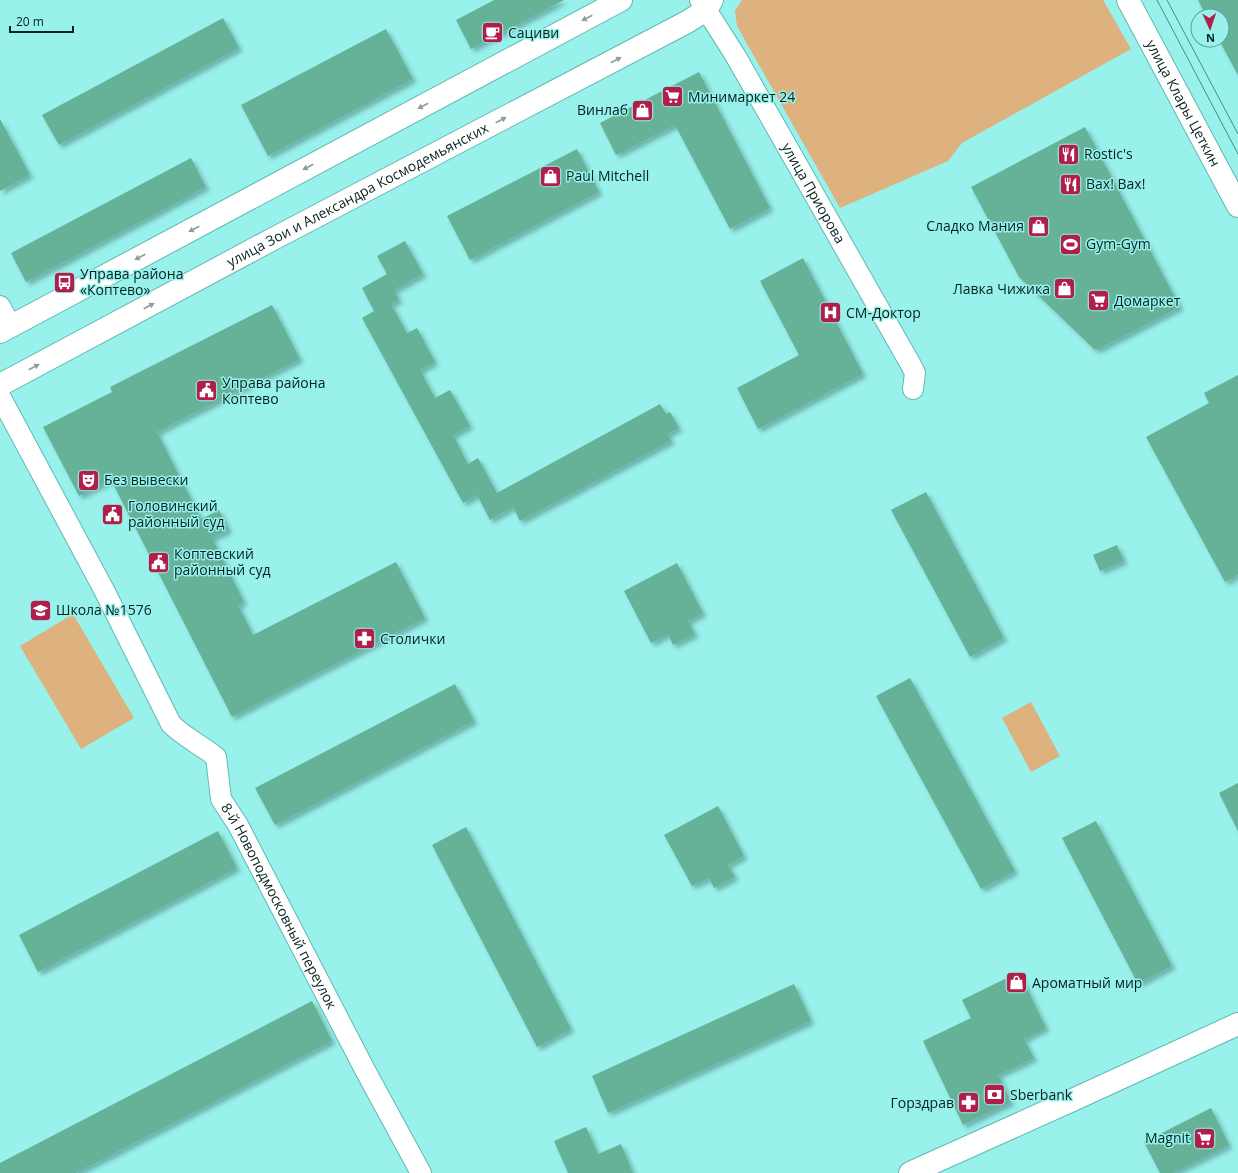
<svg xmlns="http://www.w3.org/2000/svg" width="1238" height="1173" viewBox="0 0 1238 1173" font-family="'Open Sans',sans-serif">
<defs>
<filter id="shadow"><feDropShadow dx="3.5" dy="3.5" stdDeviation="2" flood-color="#0004"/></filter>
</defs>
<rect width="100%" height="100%" fill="#98f1eb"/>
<!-- green -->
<g fill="#ddb27f">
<path d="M742,0H1103L1131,49L962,143L948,161L840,208L737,26L735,11Z"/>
<path d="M73,614L134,718L81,749L20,646Z"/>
<path d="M1031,702L1060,756L1031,772L1002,718Z"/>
</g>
<!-- building -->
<g fill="#65b298" filter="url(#shadow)">
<path d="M494,0H564L471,49L456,20Z"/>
<path d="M1198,0H1238V75L1219,40H1222V16H1206Z"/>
<path d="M223,18L239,48L59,145L42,115Z"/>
<path d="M386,29L413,79L268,156L241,105Z"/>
<path d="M699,72L770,208L730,229L675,125L616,155L600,123Z"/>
<path d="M0,119L30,175L0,191Z"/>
<path d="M1085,127L1180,307L1099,349H1094L1019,277L971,187Z"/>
<path d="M577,149L599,192L470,260L447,216Z"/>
<path d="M191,158L206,187L26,282L11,253Z"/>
<path d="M405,241L423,274L394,290L399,300L391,304L407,333L417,328L435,362L420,370L435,398L450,390L470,426L453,435L468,464L478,458L497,493L660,404L666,414L670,412L679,428L668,434L671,441L520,521L513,507L490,520L477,495L463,503L362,318L374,311L362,288L387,274L377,256Z"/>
<path d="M803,258L863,374L758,429L737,388L799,355L760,281Z"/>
<path d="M272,305L300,359L157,432L201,519L219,510L229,530L212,538L244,602L238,605L253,635L396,562L425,618L232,717L111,480L79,496L43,427L112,392L110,387Z"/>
<path d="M1238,375V575L1225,582L1146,437L1209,403L1204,393Z"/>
<path d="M926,492L1004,638L970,657L891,510Z"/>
<path d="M1117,545L1124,561L1100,571L1093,555Z"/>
<path d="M677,563L703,613L688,621L695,634L673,645L668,634L651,643L624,591Z"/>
<path d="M910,678L1015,871L981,889L876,696Z"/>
<path d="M455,684L474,721L275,825L255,788Z"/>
<path d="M1238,783V831L1219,793Z"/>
<path d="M718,806L744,856L728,865L735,877L714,888L709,878L692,886L664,835Z"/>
<path d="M1096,821L1172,966L1138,984L1062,838Z"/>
<path d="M466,827L571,1029L537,1047L432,845Z"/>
<path d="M218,831L237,868L38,972L19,935Z"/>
<path d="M1019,972L1046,1028L1024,1039L1034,1058L998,1075L1011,1102L963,1125L923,1041L971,1018L962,1000Z"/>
<path d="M794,984L811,1021L608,1113L592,1076Z"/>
<path d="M312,1001L332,1041L76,1173H0V1163Z"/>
<path d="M1211,1108L1229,1145L1173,1173H1160L1144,1142Z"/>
<path d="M586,1127L598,1154L621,1144L633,1173H568L554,1141Z"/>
</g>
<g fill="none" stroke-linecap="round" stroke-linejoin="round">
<defs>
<g id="minor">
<path id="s1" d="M700,0L735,55L911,365L915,373L913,389"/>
<path d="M0,306L11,326"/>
<path id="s2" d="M0,396L104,590L171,724C184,737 201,745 216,757L221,799L238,825L365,1070L421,1173"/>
</g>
<g id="tertiary">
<path id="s3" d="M1128,0L1238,206"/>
<path d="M910,1173L1077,1098L1238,1024"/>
</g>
<g id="secondary">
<path d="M0,332L621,0"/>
<path id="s4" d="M0,385L273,239L687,22L706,10L712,0"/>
</g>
</defs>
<!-- minor casing -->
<use href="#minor" stroke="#60b9b3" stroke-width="22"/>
<!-- tertiary casing -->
<use href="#tertiary" stroke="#60b9b3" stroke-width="24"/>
<!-- secondary casing -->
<use href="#secondary" stroke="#60b9b3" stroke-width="24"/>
<!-- minor -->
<use href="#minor" stroke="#fff" stroke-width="20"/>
<!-- tertiary -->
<use href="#tertiary" stroke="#fff" stroke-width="22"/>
<!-- secondary -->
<use href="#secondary" stroke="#fff" stroke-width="22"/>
<!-- tram -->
<g stroke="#4e8985" stroke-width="1">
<path d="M1157,0L1238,154"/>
<path d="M1167,0L1238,134"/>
</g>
</g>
<!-- one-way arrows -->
<defs><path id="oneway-solid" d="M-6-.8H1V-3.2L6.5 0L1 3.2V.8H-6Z"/></defs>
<g fill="#8e9c9b">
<use href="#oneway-solid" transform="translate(587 18) rotate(152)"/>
<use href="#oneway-solid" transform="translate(616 60) rotate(-28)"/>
<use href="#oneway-solid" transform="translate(423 106) rotate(152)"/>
<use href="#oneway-solid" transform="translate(501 120) rotate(-28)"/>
<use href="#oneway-solid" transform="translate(308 167) rotate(152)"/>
<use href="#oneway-solid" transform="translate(194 229) rotate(152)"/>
<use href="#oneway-solid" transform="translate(140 257) rotate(152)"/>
<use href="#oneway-solid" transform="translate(149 306) rotate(-28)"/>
<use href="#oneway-solid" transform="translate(34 367) rotate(-28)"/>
</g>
<!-- icons -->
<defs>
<symbol id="cafe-square" viewBox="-11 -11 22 22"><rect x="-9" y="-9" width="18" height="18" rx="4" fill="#b01e4a" stroke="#98f1eb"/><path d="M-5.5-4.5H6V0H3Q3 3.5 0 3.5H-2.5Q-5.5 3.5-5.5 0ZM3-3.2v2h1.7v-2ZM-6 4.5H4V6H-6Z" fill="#fff"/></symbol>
<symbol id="supermarket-square" viewBox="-11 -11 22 22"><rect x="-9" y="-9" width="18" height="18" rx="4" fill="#b01e4a" stroke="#98f1eb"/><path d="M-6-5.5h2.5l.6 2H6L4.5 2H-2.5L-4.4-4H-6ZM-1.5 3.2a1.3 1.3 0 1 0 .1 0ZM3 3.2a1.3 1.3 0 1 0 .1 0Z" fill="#fff"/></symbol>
<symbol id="shop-square" viewBox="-11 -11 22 22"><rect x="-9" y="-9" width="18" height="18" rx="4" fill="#b01e4a" stroke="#98f1eb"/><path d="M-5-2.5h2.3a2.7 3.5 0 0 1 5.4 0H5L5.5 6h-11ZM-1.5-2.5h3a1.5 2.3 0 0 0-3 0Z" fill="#fff"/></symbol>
<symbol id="restaurant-square" viewBox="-11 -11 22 22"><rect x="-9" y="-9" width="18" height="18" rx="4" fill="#b01e4a" stroke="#98f1eb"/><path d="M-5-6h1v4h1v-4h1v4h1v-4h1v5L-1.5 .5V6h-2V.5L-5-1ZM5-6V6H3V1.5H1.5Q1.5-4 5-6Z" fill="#fff"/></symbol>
<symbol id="stadium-square" viewBox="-11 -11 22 22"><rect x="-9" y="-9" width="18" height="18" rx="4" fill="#b01e4a" stroke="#98f1eb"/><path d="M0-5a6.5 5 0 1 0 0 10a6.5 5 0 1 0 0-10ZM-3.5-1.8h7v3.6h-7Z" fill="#fff"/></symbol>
<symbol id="bus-square" viewBox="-11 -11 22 22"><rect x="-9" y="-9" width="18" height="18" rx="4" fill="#b01e4a" stroke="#98f1eb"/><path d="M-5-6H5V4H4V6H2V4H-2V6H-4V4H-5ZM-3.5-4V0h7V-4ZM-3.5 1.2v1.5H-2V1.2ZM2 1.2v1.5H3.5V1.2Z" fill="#fff"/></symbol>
<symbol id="hospital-square" viewBox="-11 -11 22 22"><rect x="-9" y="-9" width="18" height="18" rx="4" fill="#b01e4a" stroke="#98f1eb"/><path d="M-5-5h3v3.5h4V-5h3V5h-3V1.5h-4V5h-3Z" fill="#fff"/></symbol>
<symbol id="civic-square" viewBox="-11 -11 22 22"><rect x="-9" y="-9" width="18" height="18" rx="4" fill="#b01e4a" stroke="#98f1eb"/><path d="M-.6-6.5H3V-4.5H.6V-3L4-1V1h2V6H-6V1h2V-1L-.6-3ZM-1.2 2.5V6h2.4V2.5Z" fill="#fff"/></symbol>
<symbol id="theatre-square" viewBox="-11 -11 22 22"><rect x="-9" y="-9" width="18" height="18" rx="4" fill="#b01e4a" stroke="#98f1eb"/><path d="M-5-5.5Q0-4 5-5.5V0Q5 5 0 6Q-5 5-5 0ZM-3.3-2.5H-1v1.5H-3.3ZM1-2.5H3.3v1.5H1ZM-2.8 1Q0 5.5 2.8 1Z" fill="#fff"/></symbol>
<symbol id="school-square" viewBox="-11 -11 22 22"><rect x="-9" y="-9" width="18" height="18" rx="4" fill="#b01e4a" stroke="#98f1eb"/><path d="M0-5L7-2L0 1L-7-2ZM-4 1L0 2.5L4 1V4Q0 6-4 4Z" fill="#fff"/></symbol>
<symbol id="pharmacy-square" viewBox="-11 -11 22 22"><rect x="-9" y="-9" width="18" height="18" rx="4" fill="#b01e4a" stroke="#98f1eb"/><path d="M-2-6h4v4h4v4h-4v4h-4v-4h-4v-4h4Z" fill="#fff"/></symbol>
<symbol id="bank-square" viewBox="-11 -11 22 22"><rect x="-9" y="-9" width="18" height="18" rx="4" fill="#b01e4a" stroke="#98f1eb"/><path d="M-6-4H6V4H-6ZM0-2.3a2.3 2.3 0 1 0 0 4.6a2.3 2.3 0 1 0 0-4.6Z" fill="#fff"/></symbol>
</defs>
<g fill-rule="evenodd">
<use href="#cafe-square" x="480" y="20" width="25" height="25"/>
<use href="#supermarket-square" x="660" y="84" width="25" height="25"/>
<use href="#shop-square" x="630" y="98" width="25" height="25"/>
<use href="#restaurant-square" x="1056" y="142" width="25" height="25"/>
<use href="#shop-square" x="538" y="164" width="25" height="25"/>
<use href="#restaurant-square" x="1058" y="172" width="25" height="25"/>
<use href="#shop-square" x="1026" y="214" width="25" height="25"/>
<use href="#stadium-square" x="1058" y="232" width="25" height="25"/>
<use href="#bus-square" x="52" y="270" width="25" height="25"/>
<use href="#shop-square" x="1052" y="276" width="25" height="25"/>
<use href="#supermarket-square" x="1086" y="288" width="25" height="25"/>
<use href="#hospital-square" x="818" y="300" width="25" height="25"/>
<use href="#civic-square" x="194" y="378" width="25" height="25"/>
<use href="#theatre-square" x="76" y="468" width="25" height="25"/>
<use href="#civic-square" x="100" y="502" width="25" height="25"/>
<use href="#civic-square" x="146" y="550" width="25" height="25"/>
<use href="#school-square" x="28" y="598" width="25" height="25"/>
<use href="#pharmacy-square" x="352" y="626" width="25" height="25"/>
<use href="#shop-square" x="1004" y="970" width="25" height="25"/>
<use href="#bank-square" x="982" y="1082" width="25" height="25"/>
<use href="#pharmacy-square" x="956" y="1090" width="25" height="25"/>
<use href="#supermarket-square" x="1192" y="1126" width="25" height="25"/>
</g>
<g text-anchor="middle" stroke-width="3" stroke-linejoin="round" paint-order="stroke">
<!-- poi labels -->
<g font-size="14" fill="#052220" stroke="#98f1eb" text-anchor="start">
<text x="508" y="38">Сациви</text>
<text x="688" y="102">Минимаркет 24</text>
<text x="628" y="115" text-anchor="end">Винлаб</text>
<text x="1084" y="159">Rostic's</text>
<text x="566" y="181">Paul Mitchell</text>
<text x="1086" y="189">Вах! Вах!</text>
<text x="1024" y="231" text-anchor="end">Сладко Мания</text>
<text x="1086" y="249">Gym-Gym</text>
<text x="80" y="279">Управа района<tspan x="80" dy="16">«Коптево»</tspan></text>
<text x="1050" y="294" text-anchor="end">Лавка Чижика</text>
<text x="1114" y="306">Домаркет</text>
<text x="846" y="318">СМ-Доктор</text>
<text x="222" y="388">Управа района<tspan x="222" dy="16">Коптево</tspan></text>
<text x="104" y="485">Без вывески</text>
<text x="128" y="511">Головинский<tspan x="128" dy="16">районный суд</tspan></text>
<text x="174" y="559">Коптевский<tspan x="174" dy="16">районный суд</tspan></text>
<text x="56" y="615">Школа №1576</text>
<text x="380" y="644">Столички</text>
<text x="1032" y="988">Ароматный мир</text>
<text x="1010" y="1100">Sberbank</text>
<text x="954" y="1108" text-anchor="end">Горздрав</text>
<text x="1190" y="1143" text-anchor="end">Magnit</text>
</g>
<!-- street labels -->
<g font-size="14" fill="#052220" stroke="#98f1eb">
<text dy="5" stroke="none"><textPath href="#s3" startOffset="117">улица Клары Цеткин</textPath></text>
<text dy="5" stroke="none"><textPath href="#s1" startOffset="224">улица Приорова</textPath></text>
<text dy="5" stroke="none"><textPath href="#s4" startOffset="405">улица Зои и Александра Космодемьянских</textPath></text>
<text dy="5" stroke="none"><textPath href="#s2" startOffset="590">8-й Новоподмосковный переулок</textPath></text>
</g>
</g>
<!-- north arrow -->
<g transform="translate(1210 28) rotate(177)"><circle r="19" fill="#98f1eb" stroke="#5d9e9a"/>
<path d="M0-3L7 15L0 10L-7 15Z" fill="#b01e4a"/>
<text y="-6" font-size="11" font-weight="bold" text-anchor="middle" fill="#052220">N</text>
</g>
<!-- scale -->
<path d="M10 26v6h63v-6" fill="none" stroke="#052220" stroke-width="2"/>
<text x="16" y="26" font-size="12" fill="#052220" stroke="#98f1eb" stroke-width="3" paint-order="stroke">20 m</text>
</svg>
